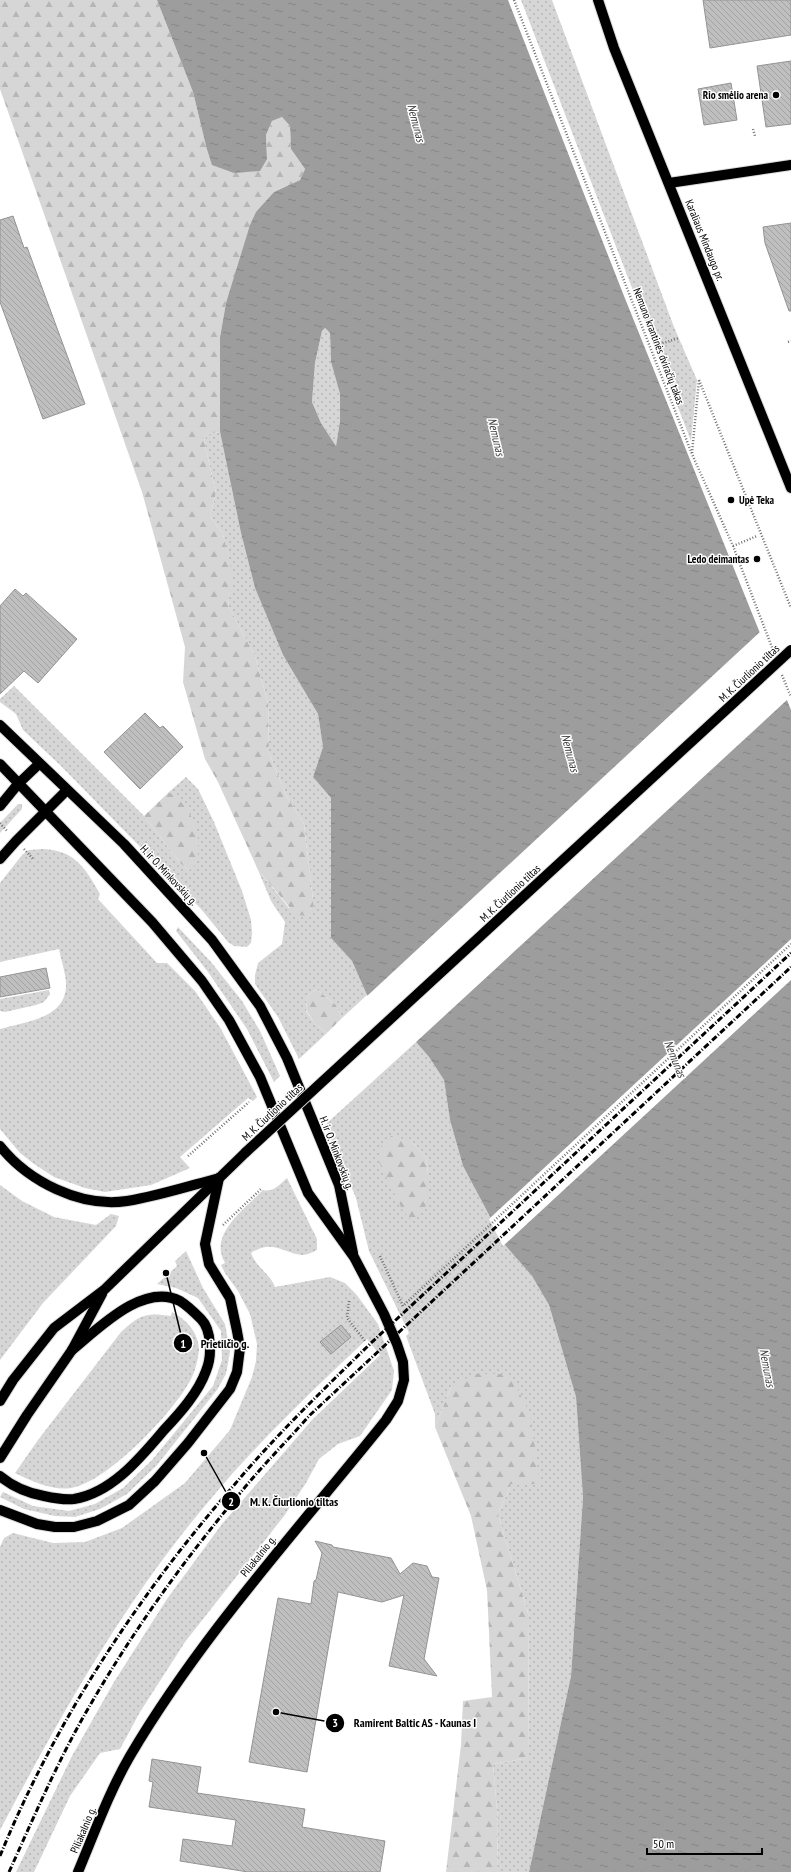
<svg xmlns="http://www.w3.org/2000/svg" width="791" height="1872" viewBox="0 0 791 1872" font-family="'PT Sans Narrow',sans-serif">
<defs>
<pattern id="grass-dots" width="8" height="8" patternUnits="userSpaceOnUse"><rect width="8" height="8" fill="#d6d6d6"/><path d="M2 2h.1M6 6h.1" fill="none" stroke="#b6b6b6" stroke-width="1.8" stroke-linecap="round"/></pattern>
<pattern id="forest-firs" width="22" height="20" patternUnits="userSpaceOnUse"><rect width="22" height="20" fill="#d6d6d6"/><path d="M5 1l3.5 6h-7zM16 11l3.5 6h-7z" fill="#b6b6b6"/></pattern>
<pattern id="water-ripples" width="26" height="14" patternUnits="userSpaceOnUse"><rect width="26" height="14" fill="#9d9d9d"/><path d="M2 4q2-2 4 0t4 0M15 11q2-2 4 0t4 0" fill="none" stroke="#858585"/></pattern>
<pattern id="building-back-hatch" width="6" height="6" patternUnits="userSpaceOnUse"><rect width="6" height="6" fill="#bfbfbf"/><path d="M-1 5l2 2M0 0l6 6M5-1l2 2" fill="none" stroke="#a2a2a2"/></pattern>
</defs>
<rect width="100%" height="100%" fill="#fff"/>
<!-- grass -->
<g fill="url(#grass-dots)" fill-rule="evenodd">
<path d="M521,0H552L674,327L697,380L691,441Z"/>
<path d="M325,328L330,333L331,362L340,394V421L336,446L321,423L312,402L315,363L322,331Z"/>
<path d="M220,432L241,533L255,588L283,655L318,714L323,747L313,777L331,798V938L352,961L367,995L342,1018L336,1005L316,989L307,997L306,1011L315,1024L327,1033L299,1059L278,1017L255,984V975L258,963L282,944L285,922L271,901L258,870L289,908H314L304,824L287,797L269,753L268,703L255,656L228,605L232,577L223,534L210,516L216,493L204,441L207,434Z"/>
<path d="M14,686L144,816L181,864L189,870L183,804L169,792L186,777L198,789L214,822L242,891L251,920L252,933L251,943L247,947L234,946L228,942L201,909L61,766L23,730L16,714L0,702V699Z"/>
<path d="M18,804H22V809L0,833V823Z"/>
<path d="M43,849C75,850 86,869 100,894L98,899L157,963H167L195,991L221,1029L257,1097L253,1101L248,1098L180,1157L190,1168L151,1185L105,1192L85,1188L54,1177L34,1164L20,1153L0,1129V1029C24,1022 66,1019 66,985C66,974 61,960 59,949L0,962V883L22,855L29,850Z"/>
<path d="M178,927L211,962L242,1001L260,1031L280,1076L274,1082L247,1029L208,972L176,931Z"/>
<path d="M49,990L50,994L44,1002L36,1005L5,1012L0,1011V999Z"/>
<path d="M416,1042L429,1057L444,1080L450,1120L463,1166L505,1245L532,1276L549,1305L576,1397L583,1497L571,1676L529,1872H497L498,1821L493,1764L528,1758L529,1616L498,1515L511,1484H540L452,1385L435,1427V1414L406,1336L409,1333L369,1251L356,1198L325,1125ZM411,1141L426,1157L428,1175L391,1183L379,1162Z"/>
<path d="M287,1178L317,1239V1250C313,1252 307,1255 302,1255C281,1252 272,1239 251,1253C256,1267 271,1275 275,1287L330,1277L345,1283L356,1294L378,1324L394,1371L392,1390L360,1436L338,1444L319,1459L306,1483L284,1516L185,1642L140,1712L120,1749L100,1753L70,1796L34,1872H16L72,1756L114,1682L167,1599L222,1524L312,1420L380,1355L367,1339C312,1391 257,1443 209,1501C124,1601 61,1715 0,1830V1547L4,1538L13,1533L53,1543L85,1542L122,1528L185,1483L230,1430L252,1377L256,1361L257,1344L250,1314L238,1291L225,1273L221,1265L225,1263C208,1234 245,1209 263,1190C273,1193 280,1184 287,1178Z"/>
<path d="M0,1185L22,1201L54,1217L96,1225L111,1214L119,1216L116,1226L43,1303L0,1360Z"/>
<path d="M186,1251L203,1288L225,1324L230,1352L226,1374L217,1390L157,1465L127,1494L100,1509L75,1517L55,1516L24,1509L0,1497L3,1492L33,1506L69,1511L95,1504L123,1488L152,1460L213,1386L222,1360L221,1331L198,1298L176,1288L157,1284L177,1266L175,1261Z"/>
<path d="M172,1312C186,1319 199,1333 199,1350C198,1358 196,1369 192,1377C177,1409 107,1483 71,1488C52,1491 32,1481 15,1473L38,1440L121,1332C139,1315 146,1312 171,1316Z"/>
</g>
<!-- forest -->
<g fill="url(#forest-firs)">
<path d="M0,0H157L193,92L206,146L267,159L266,135L272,121L282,117L290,126L291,149L305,169L300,180L274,192L226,303L220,337V432L207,434L204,441L216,493L210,516L223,534L233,577L228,605L255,656L268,703L269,753L287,797L304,824L314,908L308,916L298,915L290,908L258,870L218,782L205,759L183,682L185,647L142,492L0,89Z"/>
<path d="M169,792C174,796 180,800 184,805C188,810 192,818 195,824C199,835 202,867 189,870L181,864L144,816Z"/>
<path d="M316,989L336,1005L342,1018L327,1033L315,1024L306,1010L307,997Z"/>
<path d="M391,1136L411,1141L426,1157L428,1175L427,1201L424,1211L417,1217L411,1219L403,1211L379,1162L381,1146Z"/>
<path d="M476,1374H504L514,1382L530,1414L540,1484H511L498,1515L529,1616L528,1758L493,1764L498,1821L497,1872H446L461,1745L463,1701L492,1697L487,1590L471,1516L435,1427L452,1385Z"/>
</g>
<!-- water -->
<path fill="url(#water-ripples)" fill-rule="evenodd" d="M157,0H508L624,296L791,710V1872H529L571,1676L583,1497L576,1397L549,1305L532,1276L505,1245L463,1166L450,1120L444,1080L429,1057L416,1042L367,995L352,961L331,938V798L313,777L323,747L318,714L283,655L255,588L241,533L220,432V337L226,303L250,225L256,212L274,192L300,180L305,169L291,149L290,126L282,117L272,121L266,135L267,159L260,171L234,173L212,165L206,146L193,92ZM325,328L330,333L331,362L340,394V421L336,446L321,423L312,402L315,363L322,331Z"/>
<!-- pier -->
<g fill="#fff">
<path d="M761,631L788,699L415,1043L366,997Z"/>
<path d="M791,939V980L503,1246L489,1219Z"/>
</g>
<!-- building -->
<g fill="url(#building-back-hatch)" stroke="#939393">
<path d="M703,0H791V35L710,48Z"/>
<path d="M791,61V124L766,127L757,66Z"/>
<path d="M731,83L737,120L704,125L698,89Z"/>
<path d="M13,216L24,248L27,247L85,404L43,419L0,302V220Z"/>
<path d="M791,223V311H789L765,243L763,227Z"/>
<path d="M15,589L23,596L26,593L77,639L38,683L24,671L0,694V606Z"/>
<path d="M145,713L160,728L163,726L183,747L140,789L104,752Z"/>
<path d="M46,968L50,988L0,997V977Z"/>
<path d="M341,1325L351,1337L331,1354L320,1342Z"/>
<path d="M315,1541L332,1545L333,1547L391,1558L400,1574L413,1563L427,1566L432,1577L439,1578L424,1659L437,1676L389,1666L404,1595L382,1602L338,1592L307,1772L249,1762L278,1598L311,1604L314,1581L316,1580L322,1553Z"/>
<path d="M152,1759L201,1767L197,1793L305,1809L302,1827L385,1841L380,1872H248L180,1861L183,1839L232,1846L236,1820L149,1807L153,1782L149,1781Z"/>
</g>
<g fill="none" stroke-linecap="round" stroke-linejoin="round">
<defs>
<g id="primary">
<path d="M598,0L614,48L791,488"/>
<path d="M669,183L791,165"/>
<path d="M0,725L124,844L212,940L260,1006L287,1058L339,1185L353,1253"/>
<path d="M0,764L152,922L202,981L229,1020L260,1077L308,1193L354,1257L384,1314L397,1344L403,1362L404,1380L398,1401L386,1420C298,1530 202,1634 130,1756C109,1792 94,1834 78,1872"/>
<path d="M0,806L18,784L39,764"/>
<path d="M0,859L16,841L67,790"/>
<path d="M0,1146C28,1181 80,1208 127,1201C158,1196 189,1186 219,1178"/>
<path d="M0,1401L13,1380L54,1328L104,1290L246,1152"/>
<path d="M0,1458L27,1415L72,1350L102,1294"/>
<path d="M0,1476C12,1486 28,1493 44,1496C53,1498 65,1500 74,1499C112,1493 141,1457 164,1430C180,1413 198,1393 206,1371C212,1357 212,1330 201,1319C194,1312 188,1306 180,1301C143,1282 98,1329 72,1350"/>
<path d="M0,1510L37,1524L55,1527H74L97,1521L129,1505L155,1481L188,1443L230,1389L237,1372L240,1348L237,1331L230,1298L209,1264L205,1244L219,1178"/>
</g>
</defs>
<!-- primary casing -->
<use href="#primary" stroke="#dbdbdb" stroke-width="12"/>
<!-- path -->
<g stroke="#717171" stroke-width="2.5" stroke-dasharray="1 2" stroke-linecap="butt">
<path d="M514,0L692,454L733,546L773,650"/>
<path d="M753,129L755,136"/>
<path d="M788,342L791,341"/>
<path d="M654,346L679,338"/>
<path d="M699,380L791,608"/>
<path d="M692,453L699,380"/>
<path d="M733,546L757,536"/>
<path d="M782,675L791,697"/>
<path d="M0,823L8,832"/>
<path d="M24,849L33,859"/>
<path d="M188,1156L249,1102"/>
<path d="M223,1225L261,1189"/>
<path d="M380,1256L403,1306L791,944"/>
<path d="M349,1301L347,1318L365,1341"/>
</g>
<!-- primary -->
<use href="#primary" stroke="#000" stroke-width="10"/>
<!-- rail -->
<g stroke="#000" stroke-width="3" stroke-dasharray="6 2 1 2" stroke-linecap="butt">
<path d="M0,1856C55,1721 139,1594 235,1484C277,1434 324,1389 371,1343L791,953"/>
<path d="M9,1872C33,1819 56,1765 85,1714C130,1635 183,1561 241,1492C263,1465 287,1441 310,1415L791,967"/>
</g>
<defs>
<path id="primary-bridge" d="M246,1152L791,650"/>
</defs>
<!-- primary-bridge casing -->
<use href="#primary-bridge" stroke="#dbdbdb" stroke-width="12" stroke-linecap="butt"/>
<!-- primary-bridge -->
<use href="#primary-bridge" stroke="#000" stroke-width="10"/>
</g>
<!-- markers -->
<g fill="#000" stroke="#fff" stroke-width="1.5">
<circle cx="776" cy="95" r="4"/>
<circle cx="731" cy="500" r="4"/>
<circle cx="757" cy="559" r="4"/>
</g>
<g text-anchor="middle" stroke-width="3" stroke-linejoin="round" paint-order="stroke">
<!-- poi labels -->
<g font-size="11" font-weight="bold" fill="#000" stroke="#fff" text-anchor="end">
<text x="768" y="99">Rio smėlio arena</text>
<text x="739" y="504" text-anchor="start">Upė Teka</text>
<text x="749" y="563">Ledo deimantas</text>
</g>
<!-- street labels -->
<g font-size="11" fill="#000" stroke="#fff">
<text transform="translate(705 240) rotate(68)" y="4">Karaliaus Mindaugo pr.</text>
<text transform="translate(659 346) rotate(69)" y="4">Nemuno krantinės dviračių takas</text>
<text transform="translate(749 673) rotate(-43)" y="4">M. K. Čiurlionio tiltas</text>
<text transform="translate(169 875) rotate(47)" y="4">H. ir O. Minkovskių g.</text>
<text transform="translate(510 893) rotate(-43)" y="4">M. K. Čiurlionio tiltas</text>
<text transform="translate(272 1112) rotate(-43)" y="4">M. K. Čiurlionio tiltas</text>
<text transform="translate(337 1153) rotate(69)" y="4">H. ir O. Minkovskių g.</text>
<text transform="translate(258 1556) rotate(-51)" y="4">Piliakalnio g.</text>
<text transform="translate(83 1830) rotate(-67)" y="4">Piliakalnio g.</text>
</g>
<!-- water labels -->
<g font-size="12" font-style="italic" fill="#3e3e3e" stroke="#fff">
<text transform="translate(416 123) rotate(75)" y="4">Nemunas</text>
<text transform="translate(496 437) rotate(77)" y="4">Nemunas</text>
<text transform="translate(570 753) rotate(75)" y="4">Nemunas</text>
<text transform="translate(675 1059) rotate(68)" y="4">Nemunas</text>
<text transform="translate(767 1368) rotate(79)" y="4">Nemunas</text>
</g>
</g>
<!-- callouts -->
<path fill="none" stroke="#000" stroke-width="1.5" d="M166 1273L183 1343M204 1453L231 1501M276 1712L335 1723"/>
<g fill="#000" stroke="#fff" stroke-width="1.5">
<circle cx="166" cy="1273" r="4"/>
<circle cx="204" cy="1453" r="4"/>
<circle cx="276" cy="1712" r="4"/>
<circle cx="183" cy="1343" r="10"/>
<circle cx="231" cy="1501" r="10"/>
<circle cx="335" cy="1723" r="10"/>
</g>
<g font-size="12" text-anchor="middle" font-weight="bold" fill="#fff">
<text x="183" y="1348">1</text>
<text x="231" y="1506">2</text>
<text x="335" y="1727">3</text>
</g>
<g font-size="12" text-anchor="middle" font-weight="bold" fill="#000" stroke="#fff" stroke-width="3" stroke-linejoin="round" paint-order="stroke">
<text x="225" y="1348">Prietilčio g.</text>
<text x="294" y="1506">M. K. Čiurlionio tiltas</text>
<text x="415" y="1727">Ramirent Baltic AS - Kaunas I</text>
</g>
<!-- scale -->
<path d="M647 1848v6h115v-6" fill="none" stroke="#000000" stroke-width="2"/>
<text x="653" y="1848" font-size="12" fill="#000000" stroke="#ffffff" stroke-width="3" paint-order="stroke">50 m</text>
</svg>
